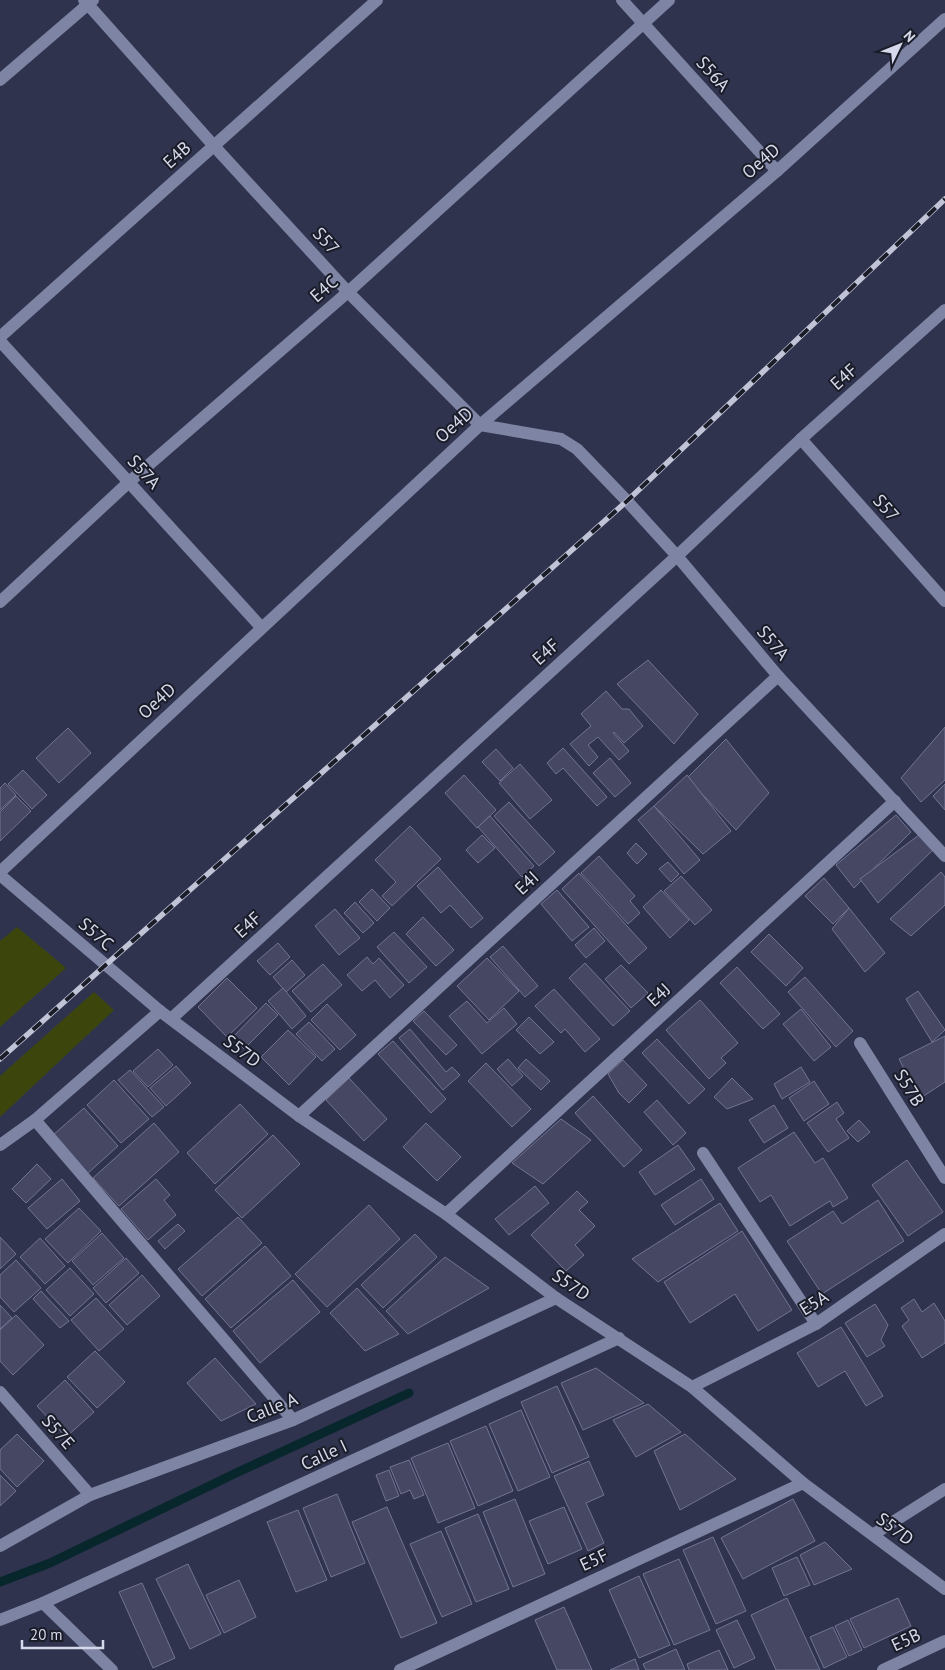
<svg xmlns="http://www.w3.org/2000/svg" width="945" height="1670" viewBox="0 0 945 1670" font-family="'PT Sans',sans-serif">
<rect width="100%" height="100%" fill="#2f334e"/>
<!-- green -->
<g fill="#3c460c">
<path d="M17,927L66,968L0,1027V941Z"/>
<path d="M94,992L114,1010L0,1117V1076Z"/>
</g>
<g fill="none" stroke-linecap="round" stroke-linejoin="round">
<!-- stream -->
<path stroke="#08272d" stroke-width="9" d="M0,1582L50,1563L234,1474L409,1393"/>
</g>
<!-- building -->
<g fill="#454763" stroke="#727493">
<path d="M648,660L698,714L674,744L617,684Z"/>
<path d="M606,691L622,709H629L643,726L624,743L614,732L613,733L629,751L619,760L598,737L588,745L598,757L589,766L570,744L591,726L581,714Z"/>
<path d="M945,727V780L921,802L901,778Z"/>
<path d="M68,728L91,753L59,783L36,758Z"/>
<path d="M726,739L769,793L736,830L687,778Z"/>
<path d="M563,748L607,797L597,806L563,768L556,774L547,763Z"/>
<path d="M496,749L513,768L500,781L482,762Z"/>
<path d="M610,758L631,783L615,797L593,773Z"/>
<path d="M520,764L552,800L530,819L499,783Z"/>
<path d="M23,770L47,795L32,809L8,784Z"/>
<path d="M464,775L496,810L477,828L445,793Z"/>
<path d="M687,775L731,831L703,854L654,806Z"/>
<path d="M5,783L16,795L0,810V788Z"/>
<path d="M945,784V810L933,796Z"/>
<path d="M16,796L31,811L0,841V812Z"/>
<path d="M509,802L555,852L539,866L494,816Z"/>
<path d="M654,806L700,860L684,874L638,820Z"/>
<path d="M896,815L911,832L854,888L836,865Z"/>
<path d="M490,816L534,866L522,877L478,827Z"/>
<path d="M410,826L441,859L392,906L382,896L396,882L375,860Z"/>
<path d="M923,832L934,849L878,903L860,879Z"/>
<path d="M482,835L495,848L478,863L466,850Z"/>
<path d="M636,843L647,854L637,864L627,853Z"/>
<path d="M599,856L635,896L630,901L640,913L628,924L581,873Z"/>
<path d="M668,862L679,874L671,882L659,869Z"/>
<path d="M438,867L483,918L471,928L450,905L441,913L417,886Z"/>
<path d="M941,872L945,877V905L911,936L890,919Z"/>
<path d="M579,873L647,948L629,964L562,889Z"/>
<path d="M681,876L712,910L695,925L664,891Z"/>
<path d="M824,878L849,908L833,924L805,896Z"/>
<path d="M372,889L390,908L377,921L359,902Z"/>
<path d="M557,890L589,927L572,941L541,904Z"/>
<path d="M661,890L689,920L670,938L643,907Z"/>
<path d="M355,902L374,923L363,933L344,913Z"/>
<path d="M849,908L885,953L865,972L832,929Z"/>
<path d="M335,909L360,938L339,955L315,926Z"/>
<path d="M423,917L454,950L436,966L406,934Z"/>
<path d="M594,928L605,941L586,958L575,945Z"/>
<path d="M394,932L427,967L409,983L377,947Z"/>
<path d="M769,934L803,968L786,986L751,952Z"/>
<path d="M278,943L290,957L270,975L257,961Z"/>
<path d="M503,946L538,986L525,997L490,957Z"/>
<path d="M367,957L373,964L379,958L404,985L390,998L375,980L362,991L347,975Z"/>
<path d="M487,958L519,991L489,1020L457,986Z"/>
<path d="M292,960L305,975L286,992L273,977Z"/>
<path d="M585,963L630,1011L613,1026L569,978Z"/>
<path d="M323,964L342,985L311,1012L292,991Z"/>
<path d="M621,965L648,993L631,1008L605,979Z"/>
<path d="M737,967L780,1014L763,1029L720,983Z"/>
<path d="M805,977L853,1031L836,1047L788,992Z"/>
<path d="M227,978L257,1008L227,1037L198,1007Z"/>
<path d="M283,988L306,1016L292,1029L268,1001Z"/>
<path d="M554,989L600,1039L585,1052L565,1029L561,1033L535,1006Z"/>
<path d="M918,991L945,1030L932,1042L906,999Z"/>
<path d="M700,1000L738,1043L721,1058L726,1063L709,1079L666,1030Z"/>
<path d="M467,1001L487,1023L504,1008L517,1024L482,1054L449,1016Z"/>
<path d="M266,1003L278,1015L244,1049L233,1037Z"/>
<path d="M327,1004L356,1035L340,1050L311,1020Z"/>
<path d="M801,1009L831,1047L814,1061L783,1024Z"/>
<path d="M424,1011L457,1045L446,1055L413,1021Z"/>
<path d="M529,1017L554,1042L540,1054L516,1030Z"/>
<path d="M309,1022L335,1049L322,1061L296,1034Z"/>
<path d="M410,1029L446,1072L452,1067L460,1075L443,1090L399,1038Z"/>
<path d="M288,1030L316,1057L289,1085L261,1057Z"/>
<path d="M945,1036V1082L919,1099L899,1059Z"/>
<path d="M657,1039L705,1089L689,1104L642,1053Z"/>
<path d="M393,1041L446,1099L431,1113L378,1054Z"/>
<path d="M158,1049L173,1065L148,1087L133,1071Z"/>
<path d="M508,1059L523,1076L512,1086L497,1069Z"/>
<path d="M526,1059L550,1081L541,1090L518,1068Z"/>
<path d="M623,1060L647,1085L629,1103L619,1093L608,1074Z"/>
<path d="M486,1063L531,1109L512,1127L468,1081Z"/>
<path d="M176,1066L191,1083L166,1106L150,1088Z"/>
<path d="M801,1067L810,1082L782,1099L774,1084Z"/>
<path d="M130,1070L164,1107L152,1117L118,1080Z"/>
<path d="M349,1078L387,1119L364,1141L326,1100Z"/>
<path d="M732,1078L753,1099L727,1109L714,1097Z"/>
<path d="M114,1080L149,1119L121,1143L87,1105Z"/>
<path d="M814,1081L829,1104L804,1121L789,1098Z"/>
<path d="M593,1096L642,1150L624,1167L575,1113Z"/>
<path d="M657,1100L686,1133L673,1145L644,1112Z"/>
<path d="M837,1102L844,1113L836,1119L849,1138L828,1152L807,1123Z"/>
<path d="M240,1104L268,1134L215,1184L187,1153Z"/>
<path d="M774,1105L788,1128L764,1143L749,1120Z"/>
<path d="M84,1108L118,1146L87,1174L53,1135Z"/>
<path d="M561,1119L591,1140L543,1184L512,1163Z"/>
<path d="M859,1120L870,1132L858,1142L847,1131Z"/>
<path d="M154,1123L179,1152L119,1206L93,1178Z"/>
<path d="M426,1123L461,1157L437,1181L403,1147Z"/>
<path d="M794,1132L815,1163L823,1158L848,1198L833,1207L830,1201L790,1226L771,1195L760,1202L738,1168Z"/>
<path d="M273,1135L300,1164L242,1218L215,1190Z"/>
<path d="M678,1145L695,1169L655,1195L639,1172Z"/>
<path d="M907,1160L943,1212L908,1236L872,1185Z"/>
<path d="M37,1164L51,1179L26,1203L12,1189Z"/>
<path d="M62,1179L80,1201L47,1229L28,1208Z"/>
<path d="M156,1179L170,1195L164,1200L176,1215L148,1240L121,1209Z"/>
<path d="M701,1179L714,1199L675,1225L661,1205Z"/>
<path d="M535,1186L549,1203L509,1235L495,1219Z"/>
<path d="M577,1191L588,1202L579,1210L595,1226L575,1245L584,1255L566,1271L531,1235Z"/>
<path d="M878,1200L904,1241L822,1294L787,1241L833,1211L842,1224Z"/>
<path d="M720,1203L738,1231L658,1282L632,1259Z"/>
<path d="M369,1205L400,1239L327,1307L295,1274Z"/>
<path d="M79,1208L101,1231L68,1263L45,1239Z"/>
<path d="M238,1217L262,1243L202,1296L178,1269Z"/>
<path d="M178,1224L185,1231L165,1249L158,1241Z"/>
<path d="M742,1231L792,1310L758,1331L735,1294L690,1323L664,1282Z"/>
<path d="M102,1233L124,1258L93,1285L72,1261Z"/>
<path d="M415,1234L437,1257L383,1308L361,1285Z"/>
<path d="M0,1237L16,1254L0,1269Z"/>
<path d="M40,1238L65,1266L45,1284L20,1257Z"/>
<path d="M265,1246L291,1276L231,1328L205,1299Z"/>
<path d="M445,1257L489,1288L408,1334L386,1311Z"/>
<path d="M126,1258L139,1273L106,1303L93,1288Z"/>
<path d="M16,1260L41,1288L14,1312L0,1297V1275Z"/>
<path d="M70,1268L94,1294L70,1316L46,1290Z"/>
<path d="M142,1275L160,1296L127,1325L109,1305Z"/>
<path d="M293,1280L320,1312L260,1363L233,1331Z"/>
<path d="M357,1288L399,1334L365,1351L330,1313Z"/>
<path d="M41,1291L69,1321L60,1328L33,1299Z"/>
<path d="M96,1298L124,1329L99,1351L71,1320Z"/>
<path d="M914,1299L922,1312L934,1303L945,1321V1343L922,1358L902,1326L909,1320L901,1308Z"/>
<path d="M875,1304L888,1325L881,1340L885,1346L867,1357L845,1323Z"/>
<path d="M0,1305L12,1318L0,1329Z"/>
<path d="M16,1315L44,1345L13,1375L0,1361V1330Z"/>
<path d="M841,1327L883,1396L866,1406L845,1371L818,1387L797,1353Z"/>
<path d="M95,1351L125,1382L97,1408L67,1377Z"/>
<path d="M215,1358L256,1404L221,1421L187,1383Z"/>
<path d="M596,1368L644,1403L583,1430L561,1383Z"/>
<path d="M65,1380L94,1412L66,1437L37,1406Z"/>
<path d="M557,1386L589,1457L552,1473L521,1402Z"/>
<path d="M648,1404L681,1432L636,1457L613,1420Z"/>
<path d="M521,1410L550,1477L518,1491L489,1424Z"/>
<path d="M486,1426L513,1491L478,1506L450,1441Z"/>
<path d="M17,1434L44,1461L17,1487L0,1469V1450Z"/>
<path d="M685,1434L736,1479L680,1510L654,1451Z"/>
<path d="M448,1443L475,1508L438,1523L411,1458Z"/>
<path d="M409,1460L424,1495L414,1499L410,1490L401,1494L390,1467Z"/>
<path d="M589,1461L604,1495L586,1503L604,1543L588,1551L554,1476Z"/>
<path d="M389,1470L399,1496L386,1501L376,1475Z"/>
<path d="M0,1475L16,1491L0,1506Z"/>
<path d="M337,1494L365,1563L331,1577L303,1508Z"/>
<path d="M515,1499L545,1574L513,1587L483,1512Z"/>
<path d="M793,1499L815,1541L743,1579L721,1538Z"/>
<path d="M387,1507L437,1623L401,1638L352,1522Z"/>
<path d="M564,1507L582,1549L548,1564L529,1521Z"/>
<path d="M298,1510L327,1580L296,1592L267,1522Z"/>
<path d="M478,1514L509,1589L476,1602L445,1528Z"/>
<path d="M441,1531L472,1604L442,1617L410,1544Z"/>
<path d="M713,1537L746,1611L716,1624L683,1550Z"/>
<path d="M825,1542L852,1569L814,1585L800,1555Z"/>
<path d="M797,1557L810,1585L784,1596L772,1568Z"/>
<path d="M679,1559L710,1630L674,1645L643,1574Z"/>
<path d="M188,1564L221,1634L190,1649L156,1579Z"/>
<path d="M639,1576L670,1645L639,1658L609,1590Z"/>
<path d="M239,1580L256,1617L224,1633L206,1595Z"/>
<path d="M142,1583L175,1658L153,1668L119,1592Z"/>
<path d="M787,1598L820,1670H776L751,1615Z"/>
<path d="M898,1598L911,1626L864,1648L850,1619Z"/>
<path d="M564,1607L592,1670H557L535,1620Z"/>
<path d="M737,1620L755,1658L734,1668L716,1630Z"/>
<path d="M848,1620L862,1650L849,1656L835,1626Z"/>
<path d="M833,1627L847,1657L824,1668L810,1637Z"/>
<path d="M676,1649L685,1670H646L643,1664Z"/>
<path d="M719,1650L728,1670H689L687,1664Z"/>
<path d="M635,1659L639,1670H610Z"/>
</g>
<g fill="none" stroke-linecap="round" stroke-linejoin="round">
<!-- street -->
<g stroke="#7e84a3" stroke-width="12">
<path d="M84,0L214,146L348,292L480,425L561,439L577,449L627,501L677,556L778,676L945,856"/>
<path d="M622,0L777,171"/>
<path d="M0,80L93,0"/>
<path d="M0,337L377,0"/>
<path d="M0,341L261,627"/>
<path d="M801,439L945,601"/>
<path d="M0,602L129,482L348,292L669,0"/>
<path d="M0,872L480,425L777,171L945,19"/>
<path d="M0,875L160,1011L299,1116L446,1214L556,1298L692,1387L803,1483L945,1589"/>
<path d="M171,1019L677,556L801,439L945,310"/>
<path d="M860,1043L945,1178"/>
<path d="M299,1116L778,676"/>
<path d="M35,1120L293,1420"/>
<path d="M0,1145L35,1120L160,1011"/>
<path d="M703,1153L816,1324"/>
<path d="M446,1214L895,801"/>
<path d="M692,1387L816,1324L945,1234"/>
<path d="M0,1392L90,1495"/>
<path d="M874,1534L945,1489"/>
<path d="M0,1546L90,1495L293,1420L556,1298"/>
<path d="M43,1603L112,1670"/>
<path d="M0,1620L43,1603L619,1338"/>
<path d="M400,1670L803,1483"/>
<path d="M883,1670L945,1641"/>
</g>
<defs>
<path id="rail" d="M0,1059L627,501L945,199"/>
</defs>
<!-- rail casing -->
<use href="#rail" stroke="#c1c4d7" stroke-width="5.5"/>
<!-- rail -->
<use href="#rail" stroke="#1a1c28" stroke-width="4" stroke-dasharray="11" stroke-linecap="butt"/>
</g>
<g text-anchor="middle" stroke-width="4" stroke-linejoin="round" paint-order="stroke">
<!-- street labels -->
<g font-size="18" fill="#d6d9eb" stroke="#1a1c28">
<text transform="translate(713 74) rotate(48)" y="6">S56A</text>
<text transform="translate(177 155) rotate(-42)" y="6">E4B</text>
<text transform="translate(761 161) rotate(-41)" y="6">Oe4D</text>
<text transform="translate(326 241) rotate(48)" y="6">S57</text>
<text transform="translate(324 289) rotate(-41)" y="6">E4C</text>
<text transform="translate(844 377) rotate(-42)" y="6">E4F</text>
<text transform="translate(454 425) rotate(-42)" y="6">Oe4D</text>
<text transform="translate(144 472) rotate(48)" y="6">S57A</text>
<text transform="translate(886 508) rotate(49)" y="6">S57</text>
<text transform="translate(773 643) rotate(50)" y="6">S57A</text>
<text transform="translate(546 652) rotate(-42)" y="6">E4F</text>
<text transform="translate(157 701) rotate(-43)" y="6">Oe4D</text>
<text transform="translate(527 883) rotate(-43)" y="6">E4I</text>
<text transform="translate(248 925) rotate(-42)" y="6">E4F</text>
<text transform="translate(96 934) rotate(41)" y="6">S57C</text>
<text transform="translate(659 995) rotate(-43)" y="6">E4J</text>
<text transform="translate(242 1051) rotate(37)" y="6">S57D</text>
<text transform="translate(909 1088) rotate(58)" y="6">S57B</text>
<text transform="translate(571 1285) rotate(34)" y="6">S57D</text>
<text transform="translate(814 1303) rotate(-32)" y="6">E5A</text>
<text transform="translate(272 1408) rotate(-22)" y="6">Calle A</text>
<text transform="translate(58 1432) rotate(49)" y="6">S57E</text>
<text transform="translate(324 1455) rotate(-25)" y="6">Calle I</text>
<text transform="translate(895 1529) rotate(37)" y="6">S57D</text>
<text transform="translate(594 1560) rotate(-25)" y="6">E5F</text>
<text transform="translate(906 1640) rotate(-25)" y="6">E5B</text>
</g>
</g>
<!-- north arrow -->
<g transform="translate(900 45) rotate(47)" stroke="#1a1c28" stroke-width="4" paint-order="stroke">
<path d="M0-4L9 19L0 12L-9 19Z" fill="#d6d9eb"/>
<text y="-8" font-size="14" font-weight="bold" text-anchor="middle" fill="#d6d9eb">N</text>
</g>
<!-- scale -->
<path d="M22 1640v8h81v-8" fill="none" stroke="#d6d9eb" stroke-width="2.5"/>
<text x="30" y="1640" font-size="15" fill="#d6d9eb" stroke="#1a1c28" stroke-width="4" paint-order="stroke">20 m</text>
</svg>
